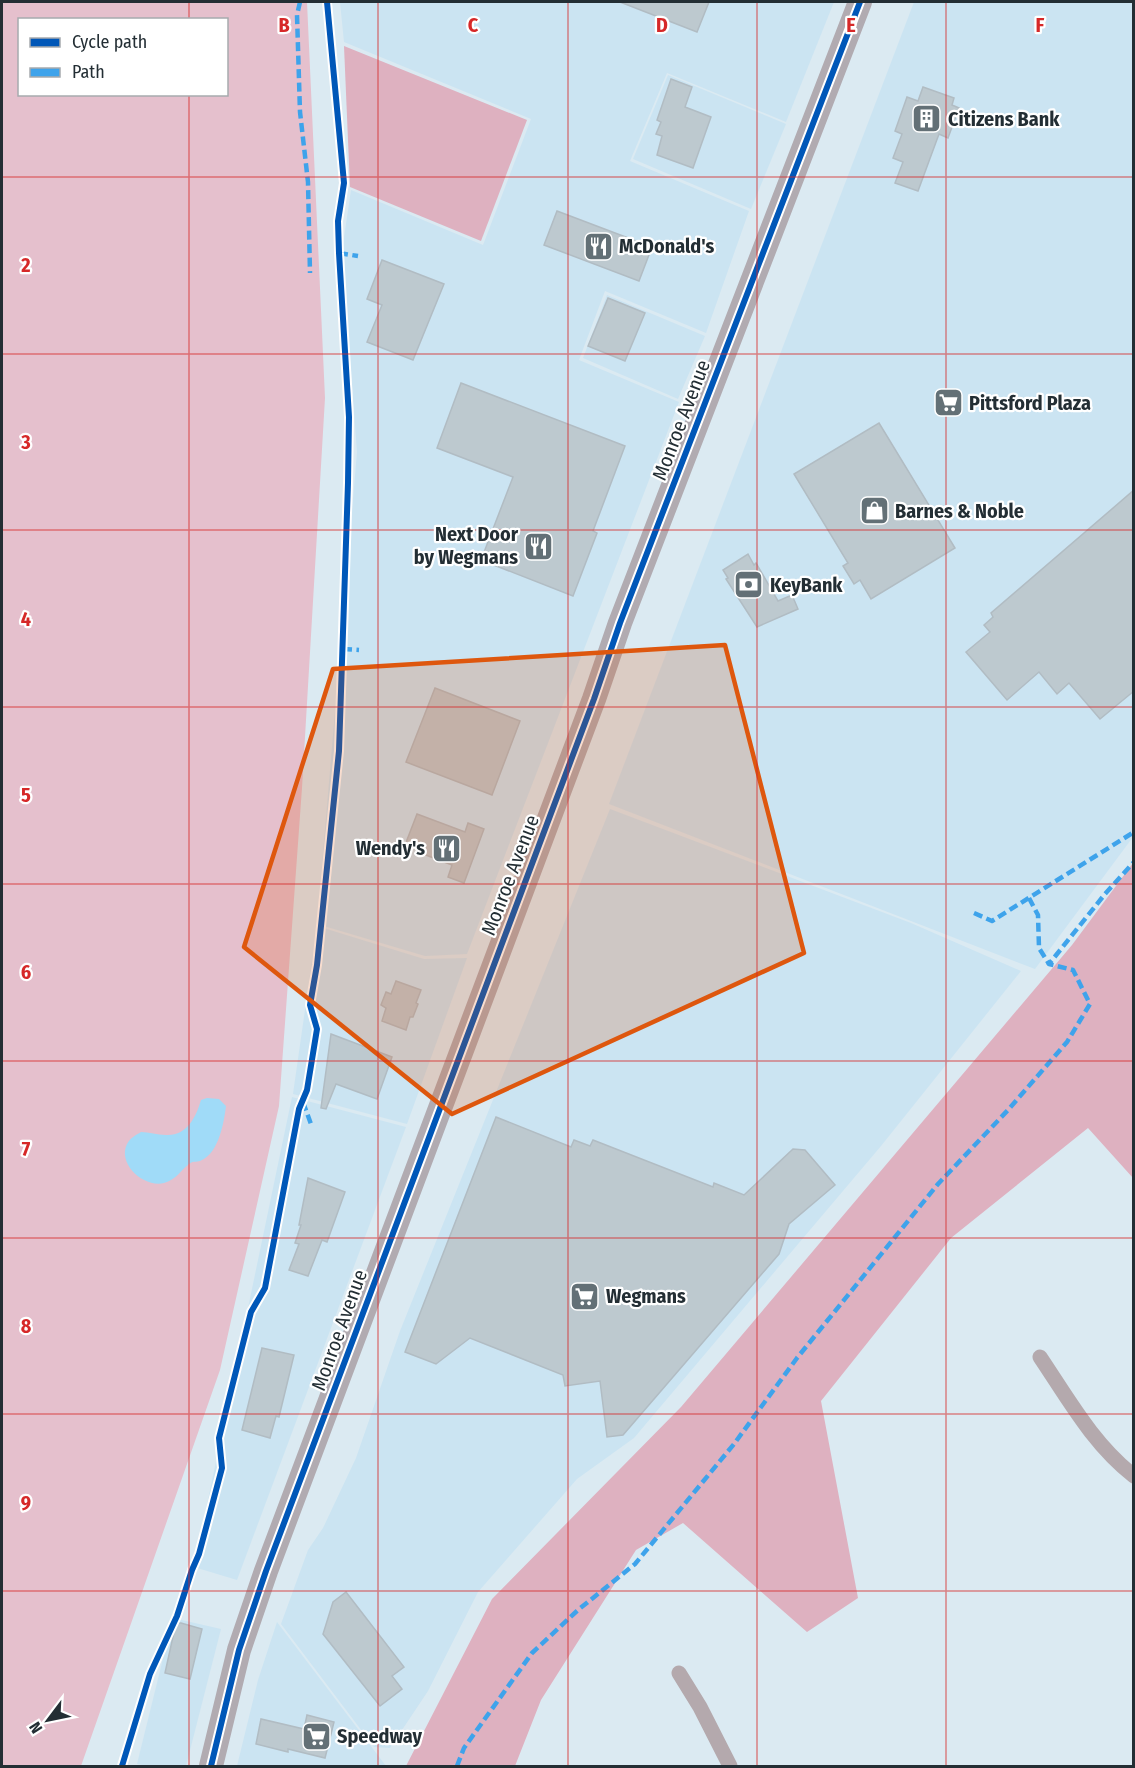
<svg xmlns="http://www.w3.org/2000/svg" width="1135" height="1768" viewBox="0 0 1135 1768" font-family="'Fira Sans Condensed',sans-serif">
<rect width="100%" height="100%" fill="#dbeaf2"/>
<!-- built -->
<g fill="#cbe4f2">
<path d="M340,2H834L786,122L667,73L630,161L749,211L706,333L605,291L579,360L679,402L467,954L425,956L317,924L357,452L342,251L351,190L483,245L531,119L344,42Z"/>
<path d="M914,2H1133V837L1035,969L609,804Z"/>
<path d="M668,75L786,124L751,209L633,159Z"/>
<path d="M607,295L705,336L678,399L583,358Z"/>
<path d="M610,809L911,923L1021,971L881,1146L634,1438L577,1479L478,1592L428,1691L390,1748L374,1747L281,1624L308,1550L323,1528L356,1458L400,1331Z"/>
<path d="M317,926L424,959L467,958L407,1124L293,1094Z"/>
<path d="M292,1097L406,1127L237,1580L194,1567Z"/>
<path d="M173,1618L221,1629L186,1766H147L137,1764Z"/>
<path d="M277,1622L386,1766H237L258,1680Z"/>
</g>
<!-- green -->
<path fill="#e5c0cd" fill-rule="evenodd" d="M2,2H307L325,398L302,788L279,1106L220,1370L81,1766H2ZM20,20H226V94H20Z"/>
<!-- forest -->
<g fill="#deb1c0">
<path d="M344,46L527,120L481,241L350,187Z"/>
<path d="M1133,863V1178L1088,1128L951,1238L821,1401L858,1598L807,1632L683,1523L636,1550L541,1700L515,1766H406L492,1599L681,1407L1072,945Z"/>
</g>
<!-- water -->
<path fill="#a0dbf8" d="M207,1098L219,1099L226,1106C224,1122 219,1152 202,1160C198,1163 194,1160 189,1164C181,1170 176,1180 164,1183C144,1188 117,1164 127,1144C130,1138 136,1135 141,1132C149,1132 157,1135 166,1135C187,1136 196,1117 201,1100Z"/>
<!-- building -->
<g fill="#bdc9cf" stroke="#b1bcc3" stroke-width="1.5">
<path d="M620,2H709L697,32Z"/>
<path d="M671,79L692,87L685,107L711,117L693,168L657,155L662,136L656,134L661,122L657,120Z"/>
<path d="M923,87L954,98L952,105L959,108L948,138L939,134L918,191L895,183L903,162L893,158L902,134L895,131L907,97L918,101Z"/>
<path d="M557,211L652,247L639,281L544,245Z"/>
<path d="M382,260L444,284L413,360L367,342L382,305L367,299Z"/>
<path d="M608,298L645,313L625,361L588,346Z"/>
<path d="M461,383L625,446L593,531L597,533L573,596L481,560L513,477L437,448Z"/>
<path d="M879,423L955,548L871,599L860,580L854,584L843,566L848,563L794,474Z"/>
<path d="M1134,490V691L1100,719L1069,683L1057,694L1039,672L1007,700L966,652L990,632L984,625L993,617L991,613Z"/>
<path d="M748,554L754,565L756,563L778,601L792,595L798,609L757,627L726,579L728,578L723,570Z"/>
<path d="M435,688L520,721L492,795L406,762Z"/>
<path d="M417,814L465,832L468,823L484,829L464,883L448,877L452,865L418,852L419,850L405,845Z"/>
<path d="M396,981L421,990L416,1003L418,1004L413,1017H410L406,1030L382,1021L386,1008L381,1005L386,992L391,994Z"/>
<path d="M331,1034L392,1057L377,1099L336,1084L326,1109L321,1108Z"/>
<path d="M496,1117L571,1147L574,1140L590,1146L593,1140L713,1187L714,1183L744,1195L793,1149L805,1150L835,1185L789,1224L779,1254L623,1435L607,1437L600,1381L565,1386L563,1375L470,1338L436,1364L405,1352Z"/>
<path d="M308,1178L345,1192L327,1242L322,1240L308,1276L289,1270L299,1244L295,1243L301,1225H299Z"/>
<path d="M262,1348L294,1355L279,1417L276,1416L270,1438L242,1430Z"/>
<path d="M346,1592L404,1667L392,1676L402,1689L380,1706L323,1634L333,1602Z"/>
<path d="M176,1623H181L202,1629L190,1679L165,1673Z"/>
<path d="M307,1715L334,1722L325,1758L288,1749V1752L256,1744L261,1719L304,1729Z"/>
</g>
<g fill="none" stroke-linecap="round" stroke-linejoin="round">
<!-- street -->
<g stroke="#b4a9ad" stroke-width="15">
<path d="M1040,1357C1069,1400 1093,1444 1134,1476"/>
<path d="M679,1673L700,1707L730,1766"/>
</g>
<!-- primary -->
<path stroke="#b1abb1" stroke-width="24" d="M211,1766L239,1650L266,1571L594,699L620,623L860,2"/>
<!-- quiet -->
<g stroke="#3ea3eb" stroke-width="4.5" stroke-dasharray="9 4.5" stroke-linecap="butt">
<path d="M300,2L297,15L300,112L308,182L310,273"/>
<path d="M339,253L358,256"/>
<path d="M343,649L359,650"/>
<path d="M1029,898L1038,915L1039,948L1049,964"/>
<path d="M974,913L992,921L1134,832"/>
<path d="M303,1102L311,1124"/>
<path d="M457,1766L464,1748L532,1653L578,1610L635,1564L734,1444L797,1358L938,1184L1008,1110L1067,1042L1090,1004L1073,970L1049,964L1105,894L1134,862"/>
</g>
<defs>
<g id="cycleway">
<path d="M122,1766L150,1674L177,1616L192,1570L199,1554L222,1468L219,1438L251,1312L265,1288L299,1109L307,1090L317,1029L310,1005L317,965L339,751L348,483L349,417L339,253L338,221L344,183L327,2"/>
<path d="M211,1766L239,1650L266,1571L594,699L620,623L860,2"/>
</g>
</defs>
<!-- cycleway casing -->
<use href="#cycleway" stroke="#fff" stroke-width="10"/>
<!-- cycleway -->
<use href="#cycleway" stroke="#0057b8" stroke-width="6"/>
</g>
<!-- marked area -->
<path fill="#de570e" fill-opacity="0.2" stroke="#de570e" stroke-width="4.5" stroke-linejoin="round" d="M725,645L804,953L452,1114L244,947L333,669Z"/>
<!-- grid -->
<path fill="none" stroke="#d62828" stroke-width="1.5" stroke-opacity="0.55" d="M189,2V20M378,2V1766M568,2V1766M757,2V1766M946,2V1766M189,94V1766M2,177H1134M2,354H1134M2,530H1134M2,707H1134M2,884H1134M2,1061H1134M2,1238H1134M2,1414H1134M2,1591H1134"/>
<!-- icons -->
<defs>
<symbol id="building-square" viewBox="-11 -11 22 22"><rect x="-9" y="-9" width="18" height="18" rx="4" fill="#637076" stroke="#fff"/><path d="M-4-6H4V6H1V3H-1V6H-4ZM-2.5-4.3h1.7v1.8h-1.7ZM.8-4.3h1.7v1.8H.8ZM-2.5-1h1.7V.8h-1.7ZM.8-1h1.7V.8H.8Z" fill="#fff"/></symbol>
<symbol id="restaurant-square" viewBox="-11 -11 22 22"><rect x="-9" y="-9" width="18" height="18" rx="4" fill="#637076" stroke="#fff"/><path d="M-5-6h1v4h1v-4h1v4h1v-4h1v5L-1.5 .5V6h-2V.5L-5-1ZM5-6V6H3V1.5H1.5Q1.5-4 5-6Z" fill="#fff"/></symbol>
<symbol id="supermarket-square" viewBox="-11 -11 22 22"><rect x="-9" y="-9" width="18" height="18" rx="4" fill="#637076" stroke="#fff"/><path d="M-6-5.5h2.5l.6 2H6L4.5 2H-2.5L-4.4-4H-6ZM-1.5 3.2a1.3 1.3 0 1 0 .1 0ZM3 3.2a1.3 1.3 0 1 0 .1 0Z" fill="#fff"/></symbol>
<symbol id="shop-square" viewBox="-11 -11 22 22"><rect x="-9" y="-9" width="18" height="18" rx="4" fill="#637076" stroke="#fff"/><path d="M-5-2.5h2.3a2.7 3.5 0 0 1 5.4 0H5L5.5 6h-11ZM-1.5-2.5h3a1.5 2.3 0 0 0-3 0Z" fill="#fff"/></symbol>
<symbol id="bank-square" viewBox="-11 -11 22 22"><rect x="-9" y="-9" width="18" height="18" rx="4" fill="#637076" stroke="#fff"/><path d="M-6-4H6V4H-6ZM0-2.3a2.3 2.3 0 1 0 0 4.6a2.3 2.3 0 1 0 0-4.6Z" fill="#fff"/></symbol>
</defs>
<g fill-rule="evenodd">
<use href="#building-square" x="910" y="102" width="33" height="33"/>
<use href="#restaurant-square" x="582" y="230" width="33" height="33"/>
<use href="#supermarket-square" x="932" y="386" width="33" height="33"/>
<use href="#shop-square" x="858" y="494" width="33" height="33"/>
<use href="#restaurant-square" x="522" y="530" width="33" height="33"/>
<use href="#bank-square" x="732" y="568" width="33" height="33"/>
<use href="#restaurant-square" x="430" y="832" width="33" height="33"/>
<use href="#supermarket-square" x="568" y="1280" width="33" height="33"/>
<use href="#supermarket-square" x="300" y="1720" width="33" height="33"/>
</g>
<g text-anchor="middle" stroke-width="4.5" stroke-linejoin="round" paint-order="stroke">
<!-- poi labels -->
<g font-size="20" font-weight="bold" fill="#232e34" stroke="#fff" text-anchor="start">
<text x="948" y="126">Citizens Bank</text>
<text x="619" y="253">McDonald's</text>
<text x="969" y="410">Pittsford Plaza</text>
<text x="895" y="518">Barnes &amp; Noble</text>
<text x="518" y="541" text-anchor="end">Next Door<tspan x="518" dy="23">by Wegmans</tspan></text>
<text x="770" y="592">KeyBank</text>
<text x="425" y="855" text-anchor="end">Wendy's</text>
<text x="606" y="1303">Wegmans</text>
<text x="337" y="1743">Speedway</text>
</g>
<!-- street labels -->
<g font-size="20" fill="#232e34" stroke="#fff">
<text transform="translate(681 420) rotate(-69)" y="7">Monroe Avenue</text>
<text transform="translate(510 875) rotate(-69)" y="7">Monroe Avenue</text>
<text transform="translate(339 1330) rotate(-70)" y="7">Monroe Avenue</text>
</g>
</g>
<g font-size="20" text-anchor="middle" font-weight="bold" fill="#d62828" stroke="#fff" stroke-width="4.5" stroke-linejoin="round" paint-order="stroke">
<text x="284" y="32">B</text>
<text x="473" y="32">C</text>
<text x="662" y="32">D</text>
<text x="851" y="32">E</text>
<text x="1040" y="32">F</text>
<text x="26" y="272">2</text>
<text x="26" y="449">3</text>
<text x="26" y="626">4</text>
<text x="26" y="802">5</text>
<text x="26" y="979">6</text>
<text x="26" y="1156">7</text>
<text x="26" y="1333">8</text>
<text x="26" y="1510">9</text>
</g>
<!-- border -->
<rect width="1135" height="1768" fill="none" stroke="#232e34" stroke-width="6"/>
<!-- legend -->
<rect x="18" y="18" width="210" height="78" fill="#ffffff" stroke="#a7abae" stroke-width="1.5"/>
<rect x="30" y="38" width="30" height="9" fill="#0057b8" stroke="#a7abae" stroke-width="1.5"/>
<text x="72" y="48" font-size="18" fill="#232e34">Cycle path</text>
<rect x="30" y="68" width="30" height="9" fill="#3ea3eb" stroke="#a7abae" stroke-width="1.5"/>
<text x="72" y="78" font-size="18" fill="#232e34">Path</text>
<!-- north arrow -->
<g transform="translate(48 1720) rotate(238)" stroke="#ffffff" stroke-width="4.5" paint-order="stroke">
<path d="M0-4.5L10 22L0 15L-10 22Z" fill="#232e34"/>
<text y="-9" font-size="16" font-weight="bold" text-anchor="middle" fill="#232e34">N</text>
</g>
</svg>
